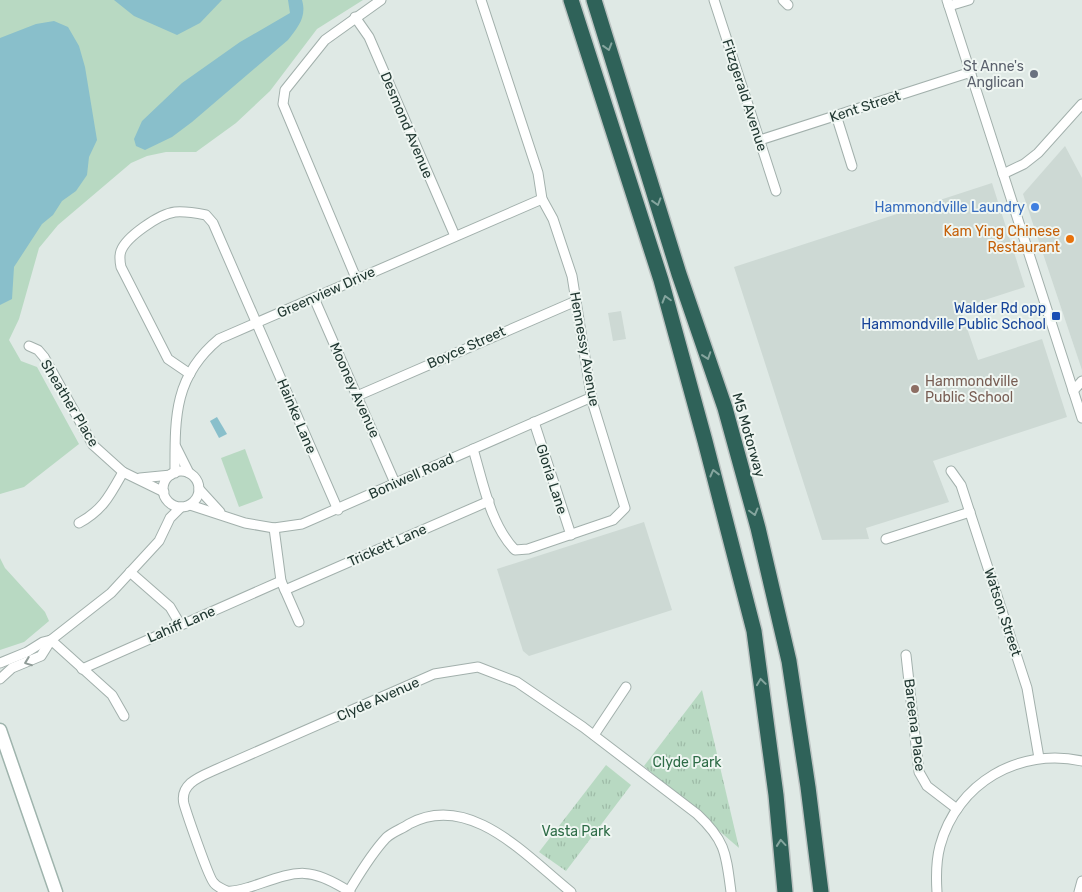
<svg xmlns="http://www.w3.org/2000/svg" width="1082" height="892" viewBox="0 0 1082 892" font-family="Rubik,sans-serif">
<defs>
<pattern id="park-tufts" width="24" height="20" patternUnits="userSpaceOnUse" patternTransform="scale(1.25)"><rect width="24" height="20" fill="#b8d9c2"/><path d="M3 7l-1-3M5 7V3M7 7l1-3M15 17l-1-3M17 17v-4M19 17l1-3" fill="none" stroke="#9ebba7"/></pattern>
</defs>
<rect width="100%" height="100%" fill="#dfe9e5"/>
<!-- built -->
<g fill="#cdd9d4">
<path d="M1065,146L1082,178V370L1023,194Z"/>
<path d="M992,183L1025,287L960,308L978,360L1042,339L1067,417L933,461L949,502L866,528L869,539L822,540L734,267Z"/>
<path d="M621,311L626,339L613,341L608,313Z"/>
<path d="M644,522L672,610L529,656L523,651L497,569Z"/>
</g>
<!-- grass -->
<g fill="#b8d9c2">
<path d="M0,0H363L317,29L270,91L236,123L196,152H166L147,156L131,163L58,225L39,248L19,319L9,340L21,361L37,367L79,444L24,487L0,494Z"/>
<path d="M245,449L263,498L239,507L221,458Z"/>
<path d="M0,558L5,568L45,612L49,621L24,642L0,650Z"/>
</g>
<!-- park -->
<g fill="url(#park-tufts)">
<path d="M702,690L739,848L644,766Z"/>
<path d="M606,765L631,785L566,871L539,852Z"/>
</g>
<!-- water -->
<g fill="#89bfcb">
<path d="M114,0H222L200,23L177,35L134,16Z"/>
<path d="M288,0H302C307,17 298,27 288,40L192,122L172,137L145,150L136,146L134,139L142,121L182,83L240,42L290,13Z"/>
<path d="M54,21L68,27L79,46L85,67L97,140L89,157L87,175L76,191L62,201L53,215L42,224L14,267L12,299L0,305V38L36,24Z"/>
<path d="M217,417L227,434L219,438L210,421Z"/>
</g>
<g fill="none" stroke-linecap="round" stroke-linejoin="round">
<defs>
<g id="street">
<path d="M714,0L776,191"/>
<path d="M783,0L788,5"/>
<path d="M947,0L1082,418"/>
<path d="M949,6L969,0"/>
<path d="M355,17L369,37L455,236"/>
<path d="M836,115L852,166"/>
<path d="M760,140L971,72"/>
<path d="M1003,174L1024,164L1038,153L1082,104"/>
<path d="M356,278L283,104L285,90L325,40L381,0"/>
<path d="M314,298L395,483"/>
<path d="M29,346L38,350L44,357L93,445L123,472L164,492"/>
<path d="M190,374L168,359L121,267C120,262 119,256 121,251C126,237 159,214 175,212C185,211 196,213 206,215L213,223L338,510"/>
<path d="M1073,391L1082,381"/>
<path d="M357,396L576,301"/>
<path d="M534,422L571,535"/>
<path d="M176,447L189,473"/>
<path d="M473,449C483,482 490,524 515,550L528,549L613,520L625,508L592,401L572,276L553,219L542,199L538,173L481,0"/>
<path d="M951,471L961,485L1027,688L1039,758"/>
<circle cx="181" cy="489" r="18"/>
<path d="M175,473C175,419 173,377 219,339L542,199"/>
<path d="M140,478L171,475"/>
<path d="M199,489L220,512"/>
<path d="M190,505L245,523L274,528L302,524L592,397"/>
<path d="M79,523C103,510 110,495 123,472"/>
<path d="M274,528L281,581L299,622"/>
<path d="M886,539L970,512"/>
<path d="M130,572L170,607L180,624"/>
<path d="M285,590L489,501"/>
<path d="M51,640L112,695L124,716"/>
<path d="M906,655L919,772L927,786L957,809"/>
<path d="M0,663L27,652L43,642L51,640"/>
<path d="M82,669L281,581"/>
<path d="M0,679L12,668L41,656L51,640L111,593L159,541L170,518L181,507"/>
<path d="M594,735L626,687"/>
<path d="M349,891C360,873 371,854 386,838C392,832 402,829 409,824C470,791 527,857 571,892"/>
<path d="M350,892C307,864 295,872 250,887C243,889 234,892 227,891C224,890 216,886 214,883C209,879 187,814 184,804C179,783 202,776 217,769L434,674L478,667L517,682L583,727L697,814C726,841 726,854 731,892"/>
<path d="M937,892C936,877 936,861 940,846C957,783 1019,747 1082,761"/>
<path d="M1079,892L1082,881"/>
</g>
<path id="secondary" d="M0,730L56,892"/>
<g id="highway">
<path d="M571,0L661,280L705,441L754,631L776,795L785,892"/>
<path d="M594,0L679,274L725,408L758,528L789,661L808,787L821,892"/>
</g>
</defs>
<!-- street casing -->
<use href="#street" stroke="#a2b0ac" stroke-width="11"/>
<!-- secondary casing -->
<use href="#secondary" stroke="#9fb4ad" stroke-width="15"/>
<!-- highway casing -->
<use href="#highway" stroke="#bcc3c2" stroke-width="18"/>
<!-- street -->
<use href="#street" stroke="#fff" stroke-width="9"/>
<!-- secondary -->
<use href="#secondary" stroke="#fff" stroke-width="12"/>
<!-- highway -->
<use href="#highway" stroke="#2f6259" stroke-width="15"/>
</g>
<!-- one-way arrows -->
<defs><path id="oneway-chevron" d="M-2-3.5L2.5 0L-2 3.5" fill="none" stroke-width="1.6" stroke-linecap="round" stroke-linejoin="round" transform="scale(1.25)"/></defs>
<g stroke="#85a59e">
<use href="#oneway-chevron" transform="translate(608 47) rotate(73)"/>
<use href="#oneway-chevron" transform="translate(657 202) rotate(73)"/>
<use href="#oneway-chevron" transform="translate(666 299) rotate(-106)"/>
<use href="#oneway-chevron" transform="translate(707 356) rotate(71)"/>
<use href="#oneway-chevron" transform="translate(714 473) rotate(-104)"/>
<use href="#oneway-chevron" transform="translate(754 512) rotate(75)"/>
<use href="#oneway-chevron" transform="translate(761 682) rotate(-98)"/>
<use href="#oneway-chevron" transform="translate(781 843) rotate(-95)"/>
</g>
<use stroke="#909c98" href="#oneway-chevron" transform="translate(28 662) rotate(159)"/>
<!-- markers -->
<circle fill="#6b7280" stroke="#eff6f2" stroke-width="2" cx="1034" cy="74" r="5"/>
<circle fill="#3f7fe0" stroke="#eff6f2" stroke-width="2" cx="1035" cy="207" r="5"/>
<circle fill="#e8710a" stroke="#eff6f2" stroke-width="2" cx="1070" cy="239" r="5"/>
<rect fill="#1a4fb4" stroke="#eff6f2" stroke-width="2" x="1051" y="311" width="10" height="10" rx="2.5"/>
<circle fill="#8d6e63" stroke="#eff6f2" stroke-width="2" cx="915" cy="389" r="5"/>
<g text-anchor="middle" stroke-width="4" stroke-linejoin="round" paint-order="stroke">
<!-- worship labels -->
<g font-size="14" fill="#5b616d" stroke="#eff6f2" text-anchor="end">
<text x="1024" y="71">St Anne's<tspan x="1024" dy="16">Anglican</tspan></text>
</g>
<!-- street labels -->
<g font-size="14" fill="#213832" stroke="#eff6f2">
<text transform="translate(745 95) rotate(72)" y="5">Fitzgerald Avenue</text>
<text transform="translate(865 106) rotate(-18)" y="5">Kent Street</text>
<text transform="translate(407 125) rotate(67)" y="5">Desmond Avenue</text>
<text transform="translate(326 292) rotate(-24)" y="5">Greenview Drive</text>
<text transform="translate(466 347) rotate(-24)" y="5">Boyce Street</text>
<text transform="translate(585 349) rotate(80)" y="5">Hennessy Avenue</text>
<text transform="translate(355 390) rotate(66)" y="5">Mooney Avenue</text>
<text transform="translate(70 403) rotate(59)" y="5">Sheather Place</text>
<text transform="translate(297 416) rotate(67)" y="5">Hainke Lane</text>
<text transform="translate(749 435) rotate(74)" y="5">M5 Motorway</text>
<text transform="translate(411 476) rotate(-24)" y="5">Boniwell Road</text>
<text transform="translate(552 479) rotate(72)" y="5">Gloria Lane</text>
<text transform="translate(387 545) rotate(-24)" y="5">Trickett Lane</text>
<text transform="translate(1003 612) rotate(72)" y="5">Watson Street</text>
<text transform="translate(181 624) rotate(-23)" y="5">Lahiff Lane</text>
<text transform="translate(378 699) rotate(-24)" y="5">Clyde Avenue</text>
<text transform="translate(915 725) rotate(83)" y="5">Bareena Place</text>
</g>
<!-- shop labels -->
<g font-size="14" fill="#366cbe" stroke="#eff6f2" text-anchor="end">
<text x="1025" y="212">Hammondville Laundry</text>
</g>
<!-- food labels -->
<g font-size="14" fill="#c56008" stroke="#eff6f2" text-anchor="end">
<text x="1060" y="236">Kam Ying Chinese<tspan x="1060" dy="16">Restaurant</tspan></text>
</g>
<!-- transit labels -->
<g font-size="14" fill="#164399" stroke="#eff6f2" text-anchor="end">
<text x="1046" y="313">Walder Rd opp<tspan x="1046" dy="16">Hammondville Public School</tspan></text>
</g>
<!-- education labels -->
<g font-size="14" fill="#785e54" stroke="#eff6f2" text-anchor="start">
<text x="925" y="386">Hammondville<tspan x="925" dy="16">Public School</tspan></text>
</g>
<!-- park labels -->
<g font-size="14" fill="#2e6c47" stroke="#eff6f2">
<text x="687" y="767">Clyde Park</text>
<text x="576" y="836">Vasta Park</text>
</g>
</g>
</svg>
